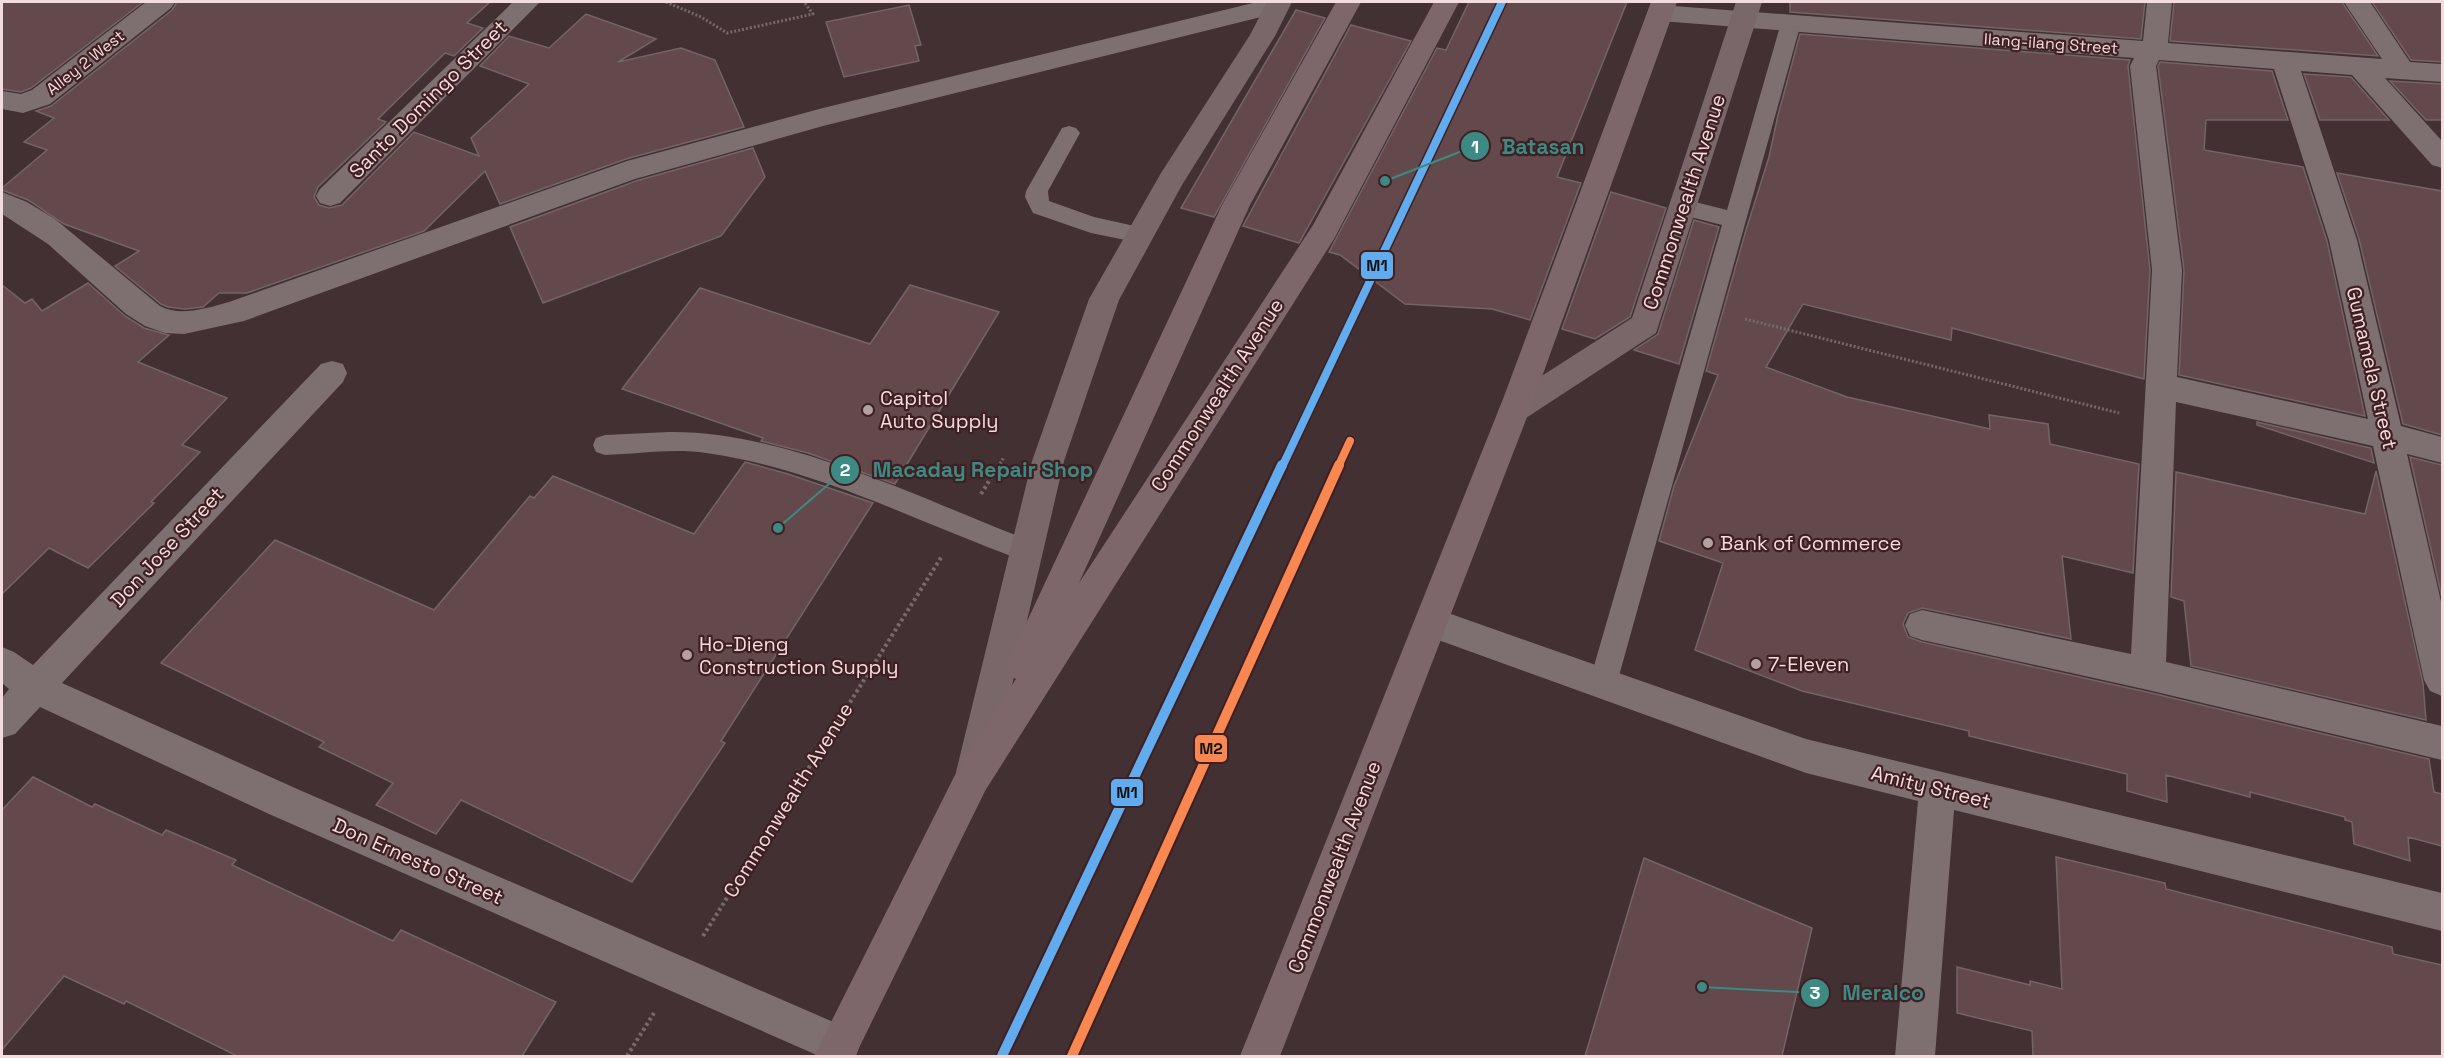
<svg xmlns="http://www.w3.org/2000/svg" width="2444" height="1058" viewBox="0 0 2444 1058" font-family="'Space Grotesk',sans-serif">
<rect width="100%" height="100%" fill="#423032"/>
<!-- building -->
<g fill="#63494c" stroke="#746465" stroke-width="1.5">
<path d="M2,2H143L31,88L21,92L2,89Z"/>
<path d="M177,2H490L467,23L483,28L454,56L445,53L378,119L386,122L318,187L314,197L319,205L329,208L342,205L414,132L479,156L471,138L529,84L480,66L509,36L549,48L586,14L656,39L618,62L681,48L715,60L744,127L626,159L500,204L485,171L424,231L247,293H219L203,307L185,309L168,307L161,304L115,266L139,251L64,224L28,200L2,190V188L47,150L24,142L54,118L36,111L51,106L172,10Z"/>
<path d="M1469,2H1627L1557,177L1581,183L1530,320L1492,309L1405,304L1340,255L1329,252L1437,48L1446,50Z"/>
<path d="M1790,2H2145L2141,39L1790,12Z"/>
<path d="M2174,2H2342L2378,56L2170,41Z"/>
<path d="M2372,2H2442V62L2411,60Z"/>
<path d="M909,5L921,45L915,46L919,61L844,77L826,22Z"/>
<path d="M1296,10L1325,18L1214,217L1181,208Z"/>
<path d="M1351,25L1411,41L1299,243L1243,226Z"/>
<path d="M1800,34L2130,60L2128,66L2150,270L2144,379L1952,328L1951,340L1803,304L1766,367L1847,397L1990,429L1989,415L2048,424L2050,444L2139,464L2133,573L2062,556L2071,639L1922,608L1908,613L1903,624L1908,637L1922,642L2147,692L2429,759L2434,792L2442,794V846L2408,837L2410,861L2354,844L2352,822L2345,820V817L2250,792V797L2166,775L2167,802L2127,791V774L1969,736V731L1802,691L1695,650L1723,563L1659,541L1674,486L1718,375L1706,371L1746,230L1769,157L1778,115Z"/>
<path d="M2160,62L2272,71L2288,120H2206L2204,150L2303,167L2327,241L2365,416L2179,375L2184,270L2158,66Z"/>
<path d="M2304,74L2351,77L2389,120H2320Z"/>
<path d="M2390,81L2442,84V120H2426Z"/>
<path d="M753,148L765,177L721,236L543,303L510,227L636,181Z"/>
<path d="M2337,173L2442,191V435L2403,424L2359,239Z"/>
<path d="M1611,192L1666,208L1630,317L1595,339L1562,329Z"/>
<path d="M1694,220L1719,227L1679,364L1634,350L1658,334Z"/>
<path d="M88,283L125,316L144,328L169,335L138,362L227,398L182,445L200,452L151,502L154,503L88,568L49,548L2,594V285L25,303L32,299L42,311Z"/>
<path d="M910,285L999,312L895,484L808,453L761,441L763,438L622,389L700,288L870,344Z"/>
<path d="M2257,422L2371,448L2374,463L2257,425Z"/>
<path d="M2410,457L2442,465V598Z"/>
<path d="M745,462L788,474L873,503L721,741L725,743L632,882L461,800L436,834L376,805L393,783L319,747L324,742L161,663L275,540L434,610L530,496L534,498L553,476L694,534Z"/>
<path d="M2376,471L2423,683L2426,720L2191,666L2184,601L2171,597L2176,472L2365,514Z"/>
<path d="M33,777L92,807L95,804L162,835L166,830L236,860L232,865L393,941L401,930L556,1002L522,1056H237L126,1001L124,1004L64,976L2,1050V810Z"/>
<path d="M2056,857L2165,883L2166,889L2392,947L2393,954L2442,965V1056H2033L2032,1031L1957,1013V967L2030,985V981L2062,989Z"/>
<path d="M1644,858L1812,928L1782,1056H1585Z"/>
</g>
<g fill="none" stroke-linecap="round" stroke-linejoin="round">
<!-- path-far1 -->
<g stroke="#77696a" stroke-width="3" stroke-dasharray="2 2" stroke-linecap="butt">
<path d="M666,2L701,17L727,33L813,14L804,2"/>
<path d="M1745,319L2119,413"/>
<path d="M998,467L1004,457"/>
</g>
<!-- path -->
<g stroke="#77696a" stroke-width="4" stroke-dasharray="3 3" stroke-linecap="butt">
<path d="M981,494L999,465"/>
<path d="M703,936L942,556"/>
<path d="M627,1056L654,1013"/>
</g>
<!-- lane -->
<g fill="#7e6f70" fill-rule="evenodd">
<path d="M1791,16L1798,18L1801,23L1617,683L1613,692L1603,695L1593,692L1589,683L1722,225L1675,213L1672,207L1675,201L1683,199L1727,210L1781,23L1784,18Z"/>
<path d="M1069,126L1076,128L1080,133L1048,191L1049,201L1094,217L1148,229L1151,235L1148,241L1140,243L1091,233L1033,213L1025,197L1026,191L1062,128Z"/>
<path d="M669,432C786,430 927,502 1036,543L1040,551L1036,559L1027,562C921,524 819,469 706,453C673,448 638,454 605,455L596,452L593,445L596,438L605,435Z"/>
</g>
<!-- street -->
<g fill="#7e6f70" fill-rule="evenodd">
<path d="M146,2H175L171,8L50,104L23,113L2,109V91L21,94L32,90Z"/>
<path d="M513,2H540L340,203L330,206L320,203L316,196L320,189Z"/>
<path d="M1257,2H1287L1290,5L1286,11L1277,13L823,126L635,179L244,321L184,334L165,333L145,326L126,314L48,244L2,214V192L27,202L55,219L160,306C180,317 208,308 229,302L627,161L823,108Z"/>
<path d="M2147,2H2172L2168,43L2382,59L2344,2H2370L2410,62L2442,64V82L2385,78L2442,141V168L2432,165L2352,75L2301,71L2357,240L2401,426L2442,437V463L2407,454L2442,606V696L2430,691L2424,680L2373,446L2176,402L2166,662L2442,726V760L2148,690L1922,640L1910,636L1905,625L1910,614L1922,610L2131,654L2152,270L2130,66L2134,58L1660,21L1651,19L1647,13L1651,7L1660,5L2143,41ZM2159,60L2274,69L2329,240L2368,419L2177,377L2182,270L2156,66Z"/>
<path d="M332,361L343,364L347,373L343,382L62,683L295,788L854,1031L860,1045L856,1056H819L269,814L40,707L15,734L2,738V698L9,689L2,683V647L14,652L33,665L321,364Z"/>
<path d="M1431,607L1806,739L2442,893V931L1954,810L1935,1056H1895L1918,801L1806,773L1419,633L1414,622L1419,611Z"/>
</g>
<!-- secondary -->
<g fill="#796769" fill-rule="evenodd">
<path d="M1267,2H1292L1275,36L1182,185L1119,300L1064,461L992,772L987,784L974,789L961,784L956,772L1032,461L1089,299L1161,173L1250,35Z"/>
<path d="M1736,2H1762L1656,333L1526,418L1515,422L1504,418L1499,409L1504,400L1632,318Z"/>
</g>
<!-- primary -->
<g fill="#7e676a" fill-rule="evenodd">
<path d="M1336,2H1361L1250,205L1079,583L1313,225L1434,2H1459L1334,239L985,791L855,1056H814L959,767L1016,679L1012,677L1006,666L1222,205Z"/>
<path d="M1651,2H1677L1534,399L1280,1056H1240L1503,399Z"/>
</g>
<defs>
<path id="metro-1-far1" d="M1282,467L1502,2"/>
<path id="metro-1" d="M1002,1056L1282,465"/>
<path id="metro-2-far1" d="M1338,467L1350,441"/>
<path id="metro-2" d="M1072,1056L1339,465"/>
</defs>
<!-- metro-1-far1 casing -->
<use href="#metro-1-far1" stroke="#3f1f22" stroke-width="11"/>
<!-- metro-1 casing -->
<use href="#metro-1" stroke="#3f1f22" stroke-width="14"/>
<!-- metro-2-far1 casing -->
<use href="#metro-2-far1" stroke="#3f1f22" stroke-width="11"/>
<!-- metro-2 casing -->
<use href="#metro-2" stroke="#3f1f22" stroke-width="14"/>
<!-- metro-1-far1 -->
<use href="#metro-1-far1" stroke="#60acee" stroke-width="8"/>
<!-- metro-1 -->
<use href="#metro-1" stroke="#60acee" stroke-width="10"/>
<!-- metro-2-far1 -->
<use href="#metro-2-far1" stroke="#f88751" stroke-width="8"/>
<!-- metro-2 -->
<use href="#metro-2" stroke="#f88751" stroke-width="10"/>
</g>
<!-- markers -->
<g fill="#b5a0a1" stroke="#3f1f22" stroke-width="2">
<circle cx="868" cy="410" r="6"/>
<circle cx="1708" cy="543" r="6"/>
<circle cx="687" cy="655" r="6"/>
<circle cx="1756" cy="664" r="6"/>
</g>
<g text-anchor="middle" stroke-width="4.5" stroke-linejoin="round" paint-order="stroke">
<!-- far-street labels -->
<g font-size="16" fill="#f3dcdd" stroke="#3f1f22">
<text transform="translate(2051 43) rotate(4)" y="6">Ilang-ilang Street</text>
<text transform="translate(85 62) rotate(-38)" y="6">Alley 2 West</text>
</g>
<!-- street labels -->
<g font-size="20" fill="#f3dcdd" stroke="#3f1f22">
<text transform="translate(428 99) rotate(-45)" y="7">Santo Domingo Street</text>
<text transform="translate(1684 202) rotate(-72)" y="7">Commonwealth Avenue</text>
<text transform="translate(2372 368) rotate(77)" y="7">Gumamela Street</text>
<text transform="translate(1217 395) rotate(-57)" y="7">Commonwealth Avenue</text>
<text transform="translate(167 547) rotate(-47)" y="7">Don Jose Street</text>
<text transform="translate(1931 787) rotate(14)" y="7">Amity Street</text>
<text transform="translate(788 800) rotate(-58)" y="7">Commonwealth Avenue</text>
<text transform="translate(418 861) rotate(24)" y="7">Don Ernesto Street</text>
<text transform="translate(1334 867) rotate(-69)" y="7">Commonwealth Avenue</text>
</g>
<!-- poi labels -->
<g font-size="20" fill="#f3dcdd" stroke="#3f1f22" text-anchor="start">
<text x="880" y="405">Capitol<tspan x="880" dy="23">Auto Supply</tspan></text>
<text x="1720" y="550">Bank of Commerce</text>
<text x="699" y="651">Ho-Dieng<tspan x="699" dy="23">Construction Supply</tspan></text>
<text x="1768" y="671">7-Eleven</text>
</g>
</g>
<!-- callouts -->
<path fill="none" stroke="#3d8a84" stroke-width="2" d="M1385 181L1475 146M778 528L845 470M1702 987L1815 993"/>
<g fill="#3d8a84" stroke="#3f1f22" stroke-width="2">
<circle cx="1385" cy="181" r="6"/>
<circle cx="778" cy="528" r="6"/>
<circle cx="1702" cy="987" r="6"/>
<circle cx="1475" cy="146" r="15"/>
<circle cx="845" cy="470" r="15"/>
<circle cx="1815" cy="993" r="15"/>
</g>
<g font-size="18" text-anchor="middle" font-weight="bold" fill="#fff">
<text x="1475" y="153">1</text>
<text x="845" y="476">2</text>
<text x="1815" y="999">3</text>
</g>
<g font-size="21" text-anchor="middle" font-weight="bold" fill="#3d8a84" stroke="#3f1f22" stroke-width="4.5" stroke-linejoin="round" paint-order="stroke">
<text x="1543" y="154">Batasan</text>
<text x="983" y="477">Macaday Repair Shop</text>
<text x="1883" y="1000">Meralco</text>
</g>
<g stroke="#3f1f22" stroke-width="2">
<rect x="1360" y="251" width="34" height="29" rx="6" fill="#60acee"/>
<rect x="1194" y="734" width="34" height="29" rx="6" fill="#f88751"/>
<rect x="1110" y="778" width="34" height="29" rx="6" fill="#60acee"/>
</g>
<g font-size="16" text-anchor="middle" font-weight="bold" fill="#111">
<text x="1377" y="271">M1</text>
<text x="1211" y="754">M2</text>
<text x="1127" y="798">M1</text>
</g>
<!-- border -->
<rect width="2444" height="1058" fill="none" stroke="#f3dcdd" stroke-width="6"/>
</svg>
